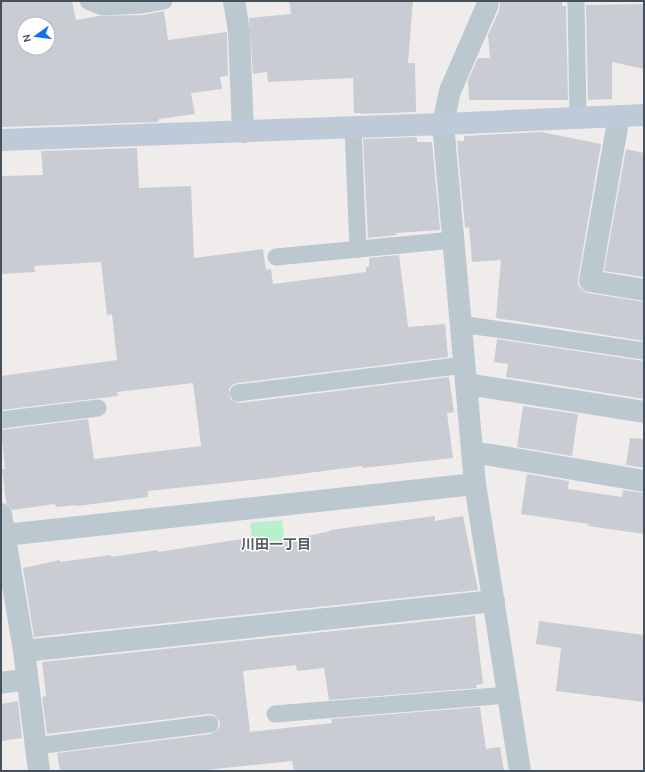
<svg xmlns="http://www.w3.org/2000/svg" width="645" height="772" viewBox="0 0 645 772" font-family="Karla,'Noto Sans JP',sans-serif">
<rect width="100%" height="100%" fill="#f0ecec"/>
<!-- green -->
<path fill="#b8f0cd" d="M282,520L289,574L257,578L250,523Z"/>
<!-- building -->
<g fill="#c9ccd2" fill-rule="evenodd">
<path d="M1,1H72L76,20L99,16L143,15L164,11L168,40L227,32L228,76L220,77L222,89L191,93L195,114L159,119L158,122L1,127ZM24,24H48V48H24Z"/>
<path d="M289,1H413L408,63H415L416,112L360,114V113H354L353,78L268,82L267,72L253,74L249,18L291,14Z"/>
<path d="M500,1H562V6H566L568,100H469L468,80L478,58H490L488,35L499,11Z"/>
<path d="M644,4V69L612,62V99L588,100L586,5Z"/>
<path d="M541,132L601,144L578,279V285L582,290L588,293L644,302V341L496,318L501,260L472,262L469,227L465,228L457,141H464V136Z"/>
<path d="M417,137V142H432L440,230L396,233L397,235L368,238L363,139Z"/>
<path d="M137,148L139,188L191,186L194,258L263,249L266,270L271,269L273,284L366,272V267H369V258L399,255L408,327L445,324L448,357L237,383L232,385L229,389L230,399L239,403L449,377L454,412L447,413L453,458L362,468V466L270,478L148,491V497L77,506V505L56,507L55,504L12,510L6,503L2,469H5L1,430L88,419L94,459L201,446L193,383L117,392L118,396L1,410V376L117,360L112,314L107,315L101,262L34,266L35,272L1,274V176L43,175L41,151Z"/>
<path d="M626,149L644,153V277L604,271Z"/>
<path d="M497,339L644,361V399L506,377L508,364L494,362Z"/>
<path d="M523,406L578,414L572,456L517,447Z"/>
<path d="M630,438L644,439V468L626,465Z"/>
<path d="M527,474L569,481L568,489L622,497L623,490L644,493V534L588,526L589,524L521,514Z"/>
<path d="M435,516V521L463,516L478,590L34,637L23,568L60,560V562L111,555V557L158,550V552L248,538L250,546L308,536L330,531V530Z"/>
<path d="M475,616L483,684L476,685L477,688L329,700L324,668L297,671L296,665L243,671L250,732L332,723L331,719L480,707L486,749L500,747L504,771H294L292,761L195,771H60L57,753L211,734L219,728L220,722L214,715L209,714L47,734L42,697L46,696L42,662Z"/>
<path d="M539,621L644,635V702L556,691L561,648L536,644Z"/>
<path d="M18,701L22,738L1,741V704Z"/>
</g>
<g fill="none" stroke-linecap="round" stroke-linejoin="round">
<!-- lane -->
<g stroke="#bcc8d0" stroke-width="17">
<path d="M88,1L103,7L142,5L164,1"/>
<path d="M576,1L578,118"/>
<path d="M353,128L358,249"/>
<path d="M276,257L453,240"/>
<path d="M461,324L644,351"/>
<path d="M238,393L465,365"/>
<path d="M1,420L98,408"/>
<path d="M275,714L508,695"/>
<path d="M36,746L210,724"/>
</g>
<!-- street -->
<g stroke="#bcc8d0" stroke-width="22">
<path d="M234,1L239,31L243,132"/>
<path d="M488,1L487,6L450,91L443,124L475,484L520,771"/>
<path d="M619,116L590,281L644,290"/>
<path d="M467,384L644,412"/>
<path d="M473,452L644,481"/>
<path d="M1,514L24,651L39,771"/>
<path d="M5,535L475,484"/>
<path d="M24,651L494,601"/>
<path d="M1,683L27,679"/>
</g>
<!-- secondary -->
<path stroke="#becad7" stroke-width="22" d="M1,140L443,124L644,115"/>
</g>
<g text-anchor="middle" stroke-width="3" stroke-linejoin="round" paint-order="stroke">
<!-- neighbourhood labels -->
<g font-size="14" font-weight="bold" fill="#595d62" stroke="#fff">
<text x="276" y="549">川田一丁目</text>
</g>
</g>
<!-- border -->
<rect width="645" height="772" fill="none" stroke="#44515b" stroke-width="4"/>
<!-- north arrow -->
<g transform="translate(36 36) rotate(256)"><circle r="19" fill="#ffffff" stroke="#b4b9bd"/>
<path d="M0-3L7 15L0 10L-7 15Z" fill="#1171e5"/>
<text y="-6" font-size="11" font-weight="bold" text-anchor="middle" fill="#44515b">N</text>
</g>
</svg>
